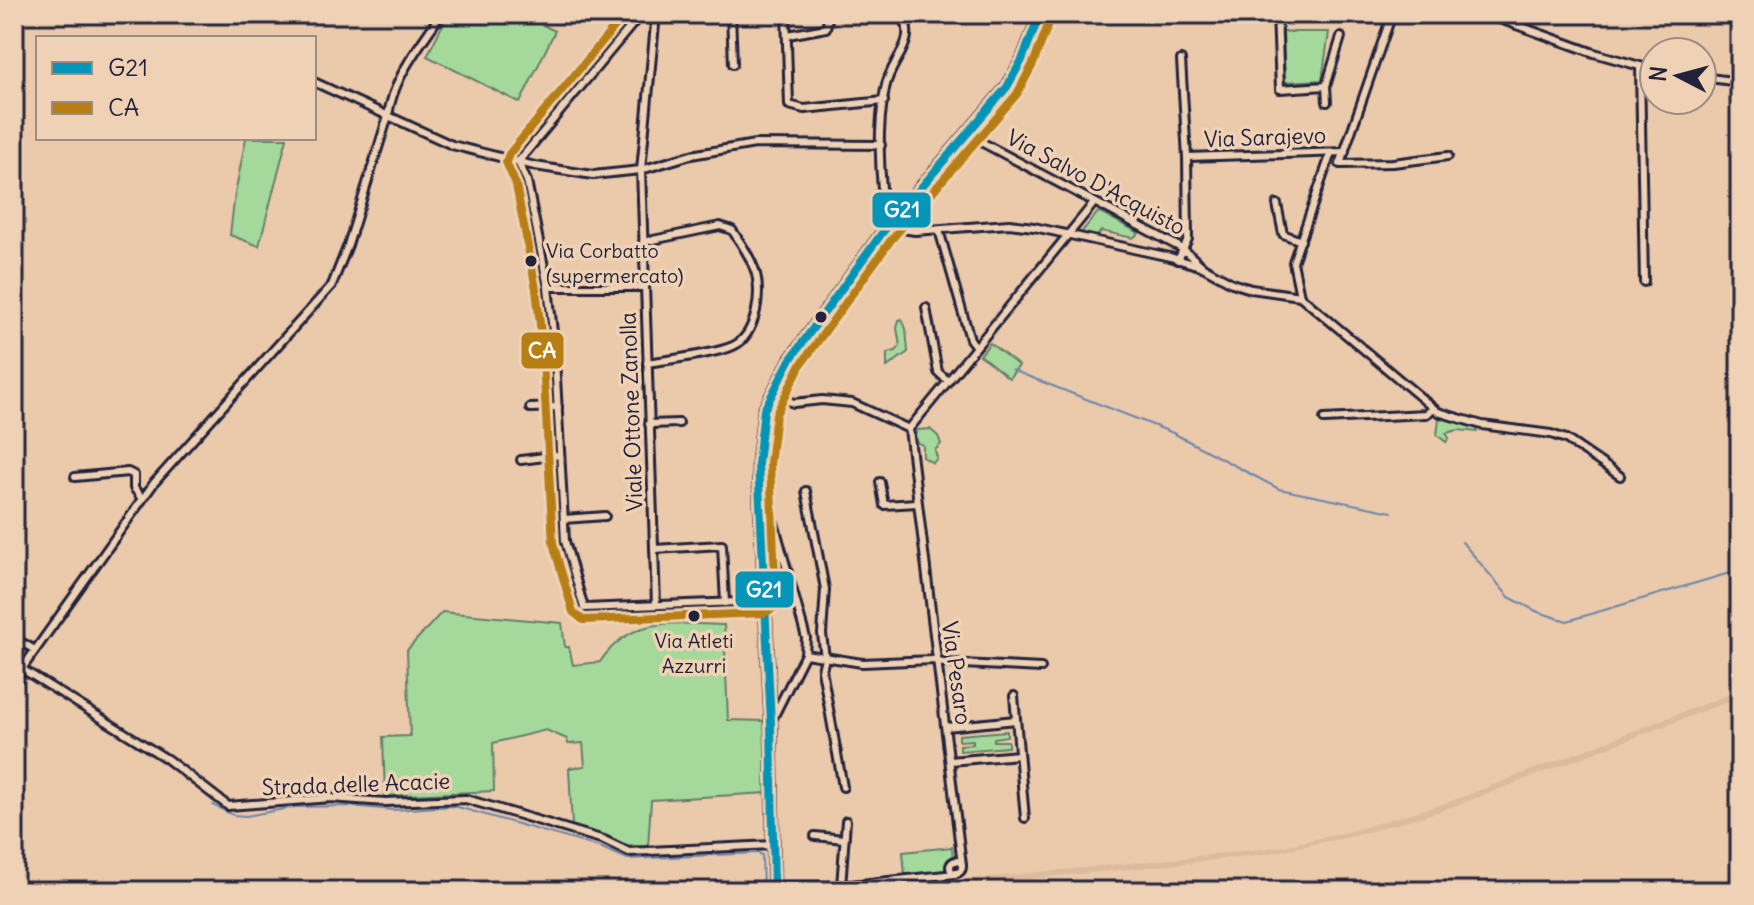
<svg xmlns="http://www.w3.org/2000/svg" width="1754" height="905" viewBox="0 0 1754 905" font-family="Delius,sans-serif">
<rect width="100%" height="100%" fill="#ebc9ab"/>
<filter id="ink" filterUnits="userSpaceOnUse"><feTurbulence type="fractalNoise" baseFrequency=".0125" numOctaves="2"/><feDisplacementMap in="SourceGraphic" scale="16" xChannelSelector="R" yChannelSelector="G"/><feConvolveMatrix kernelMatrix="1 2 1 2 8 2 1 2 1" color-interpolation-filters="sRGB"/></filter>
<g filter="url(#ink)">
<!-- built -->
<path fill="#dcba9e" d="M1740,690V697L1505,787L1441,811L1349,837L1264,854L1179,864L906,891H853L1182,858L1285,846L1348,832L1449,802Z"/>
<!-- green -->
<g fill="#a5d99b" stroke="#647e6b" stroke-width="2">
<path d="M448,14H521L555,31L520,103L427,56Z"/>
<path d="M1283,32H1329L1322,80L1285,82Z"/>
<path d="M246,138H287L259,246L230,235L235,194Z"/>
<path d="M1098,212L1102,213L1139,233L1133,238L1101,231L1096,238L1080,234Z"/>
<path d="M902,319L906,329L908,352L887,367V353L896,351L900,346L897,328L899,320Z"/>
<path d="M990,343L1019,366L1009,378L980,355Z"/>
<path d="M1443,417L1478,426L1477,432L1458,430L1446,433L1449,438L1446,442L1437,435L1439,419Z"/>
<path d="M930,429L938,436L941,444L935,450L937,458L933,463L923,457V445L918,443L915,435L918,430Z"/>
<path d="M442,612L562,623L565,647H569L573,665L600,662C632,614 674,624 724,625L728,720L765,721L767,793L651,800L648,847L626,845L572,826L569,768L585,766L583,743L568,744L567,739L546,730L493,743L494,791L385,796L383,737L410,736L407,650Z"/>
<path d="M1007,731V736L994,738V741H1008V747L960,751V745L973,744V740L959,741V735Z"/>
<path d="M952,847L953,860L947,865L948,872L905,876L903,852Z"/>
</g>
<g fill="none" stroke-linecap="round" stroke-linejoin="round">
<!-- stream -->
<g stroke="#6b87ac" stroke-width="2">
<path d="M1012,370L1173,433L1279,489L1392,512"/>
<path d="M1462,542L1509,597L1538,612L1567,621L1740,570"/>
<path d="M14,693L24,680"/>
<path d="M213,805L233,815L246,816L295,807L350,806L393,810L454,806L602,848L628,859L758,853L762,855L763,891"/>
</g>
<defs>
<g id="street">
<path d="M656,14L641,170L656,605"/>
<path d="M731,14L733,64"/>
<path d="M786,14L789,105L804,109L884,101"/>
<path d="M1277,14L1280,89L1326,86L1341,37"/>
<path d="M1392,14L1340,164L1393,163L1448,156"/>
<path d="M1486,14L1594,53L1654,70"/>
<path d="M788,35L826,28L829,14"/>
<path d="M1640,68L1644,282"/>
<path d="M1702,77L1740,82"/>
<path d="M314,82L452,145L535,166L593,175L641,170L691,155L755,144L881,145"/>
<path d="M1326,86L1327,102"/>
<path d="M968,135L1183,249L1203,267"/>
<path d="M1187,157L1345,152"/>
<path d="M518,162L527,181L548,287L554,341L565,541L584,608L764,601"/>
<path d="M518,162L641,14"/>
<path d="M1277,204L1283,234L1301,241"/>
<path d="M891,222L902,229L915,231L1009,224L1034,227L1170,257L1203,267L1232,283L1251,289L1300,296L1438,412L1482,425L1551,434L1566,439L1620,476"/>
<path d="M887,226C880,183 876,132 885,89C890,59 919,44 902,14"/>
<path d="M939,230L970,339L976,347"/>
<path d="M643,242L720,226L732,230C740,242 749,254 754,268C763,290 757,335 733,346C715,354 668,360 647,363"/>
<path d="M1178,260L1188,239L1187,157L1181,60"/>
<path d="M548,287H645"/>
<path d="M1300,296L1293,262L1331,153"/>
<path d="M926,308L938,372L948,381"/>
<path d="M534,354L555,360"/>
<path d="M772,395L794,403L822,400L852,403L909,429"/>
<path d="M530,408L558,407"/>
<path d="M1324,419L1426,414L1433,409"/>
<path d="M649,424L679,423"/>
<path d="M521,460L560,455"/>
<path d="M75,477L128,472L134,475V488L142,499"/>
<path d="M880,482L884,505L917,503"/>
<path d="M806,491L825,589L822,634L825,658L822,670L843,787"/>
<path d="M760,493L767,497L806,638L805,654L772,720"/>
<path d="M564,519L605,516"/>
<path d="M654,549L722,545L725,603"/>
<path d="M14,638L35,650"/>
<path d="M805,654L862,663L933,660L943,663L1041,668"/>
<path d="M22,669L167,759L228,806L331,798L385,802L466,799L604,840L629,852L772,845"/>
<path d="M14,680L154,483L332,285L348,245L388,116C393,77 420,46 441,14"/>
<path d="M1014,696L1025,818"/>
<path d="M946,727L1016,720"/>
<path d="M950,761L1019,755"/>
<path d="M815,836L844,839"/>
<circle cx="956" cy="867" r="6"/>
<path d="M962,865L909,429L1094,203"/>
<path d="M774,886H841L955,874"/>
<path d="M841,886L846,821"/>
</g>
<path id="secondary" d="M774,891L771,723L758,464L764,410L790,360L882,233L1007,87L1022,60L1040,14"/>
</defs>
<!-- street casing -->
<use href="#street" stroke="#22223b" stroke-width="12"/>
<!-- secondary casing -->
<use href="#secondary" stroke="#22223b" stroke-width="15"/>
<!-- street -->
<use href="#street" stroke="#efd2b5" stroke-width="6"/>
<!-- secondary -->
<use href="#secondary" stroke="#efd2b5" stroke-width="9"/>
<defs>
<path id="bus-1" d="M774,891L771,723L758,464L764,410L790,360L882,233L1007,87L1022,60L1040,14"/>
<path id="bus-2" d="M625,14L509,154L506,162L516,185L536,289L542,342L553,543L573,612L583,620L764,613L774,608L776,600L770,464L776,414L800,366L891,240L1017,94L1033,64L1051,18"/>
</defs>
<!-- bus-1 casing -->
<use href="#bus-1" stroke="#efd2b5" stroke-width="14"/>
<!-- bus-2 casing -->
<use href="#bus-2" stroke="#efd2b5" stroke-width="14"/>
<!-- bus-1 -->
<use href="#bus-1" stroke="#0595b8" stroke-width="8"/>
<!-- bus-2 -->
<use href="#bus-2" stroke="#b77e12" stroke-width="8"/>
</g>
</g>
<!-- markers -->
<g fill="#22223b" stroke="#efd2b5" stroke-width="3">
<circle cx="531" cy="261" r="7"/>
<circle cx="821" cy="317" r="7"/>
<circle cx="694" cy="616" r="7"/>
</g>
<g text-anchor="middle" stroke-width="7" stroke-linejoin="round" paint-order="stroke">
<!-- bus labels -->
<g font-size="20" fill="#22223b" stroke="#efd2b5" text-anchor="start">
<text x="546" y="258">Via Corbatto<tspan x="546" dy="25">(supermercato)</tspan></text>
<text x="694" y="648" text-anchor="middle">Via Atleti<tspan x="694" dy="25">Azzurri</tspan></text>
</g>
<!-- street labels -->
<g font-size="22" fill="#22223b" stroke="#efd2b5">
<text transform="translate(1265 137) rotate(-2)" y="8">Via Sarajevo</text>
<text transform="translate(1096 182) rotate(28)" y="8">Via Salvo D'Acquisto</text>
<text transform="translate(631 412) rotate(-92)" y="8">Viale Ottone Zanolla</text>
<text transform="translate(957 673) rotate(82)" y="8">Via Pesaro</text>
<text transform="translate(356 784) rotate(-2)" y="8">Strada delle Acacie</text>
</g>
</g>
<g stroke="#efd2b5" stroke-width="3">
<rect x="871" y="191" width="61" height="38" rx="8" fill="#0595b8"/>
<rect x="520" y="331" width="45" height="39" rx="8" fill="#b77e12"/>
<rect x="734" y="570" width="61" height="39" rx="8" fill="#0595b8"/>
</g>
<g font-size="22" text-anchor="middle" font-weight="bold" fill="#fff">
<text x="902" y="217">G21</text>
<text x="542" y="358">CA</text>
<text x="764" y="597">G21</text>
</g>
<!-- margin -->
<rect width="1754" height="905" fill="none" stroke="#efd2b5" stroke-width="48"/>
<rect x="24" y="24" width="1706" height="857" fill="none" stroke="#22223b" stroke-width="3" filter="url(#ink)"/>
<!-- legend -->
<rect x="36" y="36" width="280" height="104" fill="#efd2b5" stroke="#9d8c84" stroke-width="2"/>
<rect x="52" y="62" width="40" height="12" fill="#0595b8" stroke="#9d8c84" stroke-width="2"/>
<text x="108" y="76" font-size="24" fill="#22223b">G21</text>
<rect x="52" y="102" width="40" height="12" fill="#b77e12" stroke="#9d8c84" stroke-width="2"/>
<text x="108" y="116" font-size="24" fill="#22223b">CA</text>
<!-- north arrow -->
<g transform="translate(1678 76) rotate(276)"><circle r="38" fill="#efd2b5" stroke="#9d8c84" stroke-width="2"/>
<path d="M0-6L14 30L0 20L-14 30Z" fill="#22223b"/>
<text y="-12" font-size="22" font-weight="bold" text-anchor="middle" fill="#22223b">N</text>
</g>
</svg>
